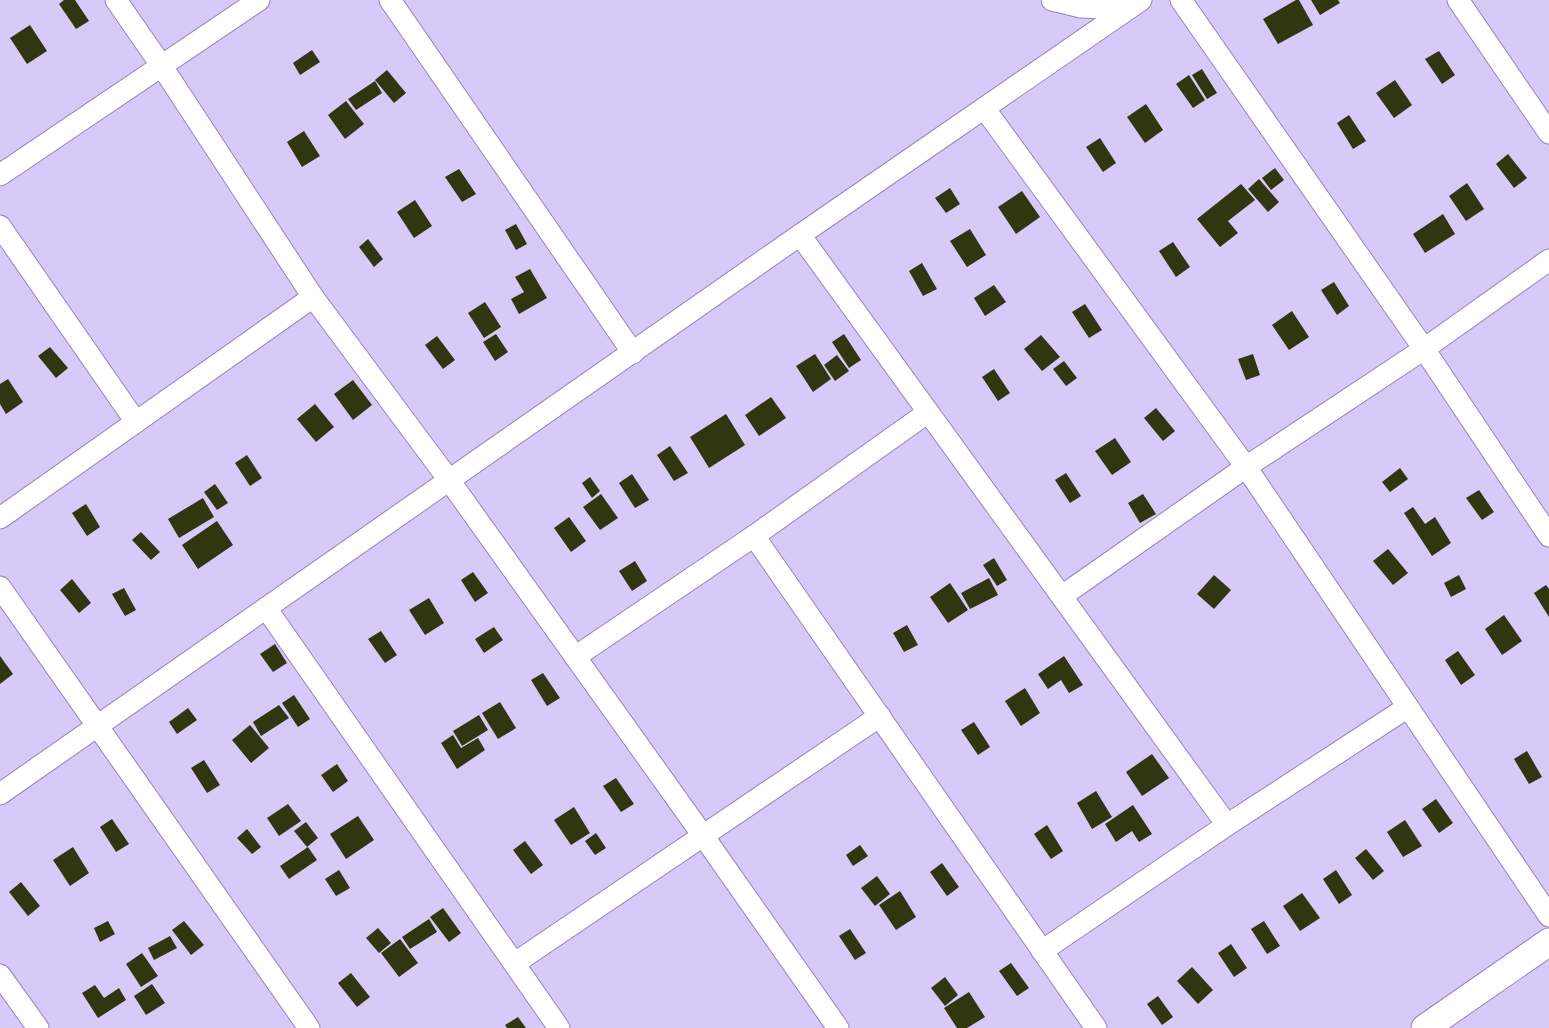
<svg xmlns="http://www.w3.org/2000/svg" width="1549" height="1028" viewBox="0 0 1549 1028" font-family="Raleway,sans-serif">
	<rect width="100%" height="100%" fill="#d7c9f8"/>
	<g fill="#2f3610">
		<path d="M64,0H75L89,21L76,29L59,4Z"/>
		<path d="M1296,0H1299L1313,25L1278,44L1263,19Z"/>
		<path d="M1311,0H1338L1340,3L1320,15Z"/>
		<path d="M30,25L47,51L27,64L10,38Z"/>
		<path d="M312,50L320,62L300,75L293,63Z"/>
		<path d="M1439,51L1455,75L1442,84L1425,59Z"/>
		<path d="M1202,69L1217,93L1207,99L1192,75Z"/>
		<path d="M387,70L406,93L394,103L375,80Z"/>
		<path d="M1189,75L1205,100L1193,108L1176,84Z"/>
		<path d="M1395,80L1412,105L1394,118L1376,93Z"/>
		<path d="M375,81L382,93L356,110L348,99Z"/>
		<path d="M346,101L364,124L345,139L328,115Z"/>
		<path d="M1146,104L1163,130L1145,143L1127,117Z"/>
		<path d="M1349,115L1366,141L1353,149L1337,123Z"/>
		<path d="M304,131L320,156L302,167L287,142Z"/>
		<path d="M1100,138L1116,163L1103,172L1086,147Z"/>
		<path d="M1508,154L1527,178L1514,188L1496,164Z"/>
		<path d="M1275,168L1284,180L1271,190L1262,178Z"/>
		<path d="M459,169L476,194L462,202L445,177Z"/>
		<path d="M1259,179L1279,202L1268,212L1248,189Z"/>
		<path d="M1467,183L1484,209L1466,221L1449,196Z"/>
		<path d="M1241,184L1255,200L1228,221L1238,233L1220,247L1197,219Z"/>
		<path d="M950,188L960,204L946,213L935,198Z"/>
		<path d="M1022,191L1040,217L1016,234L998,207Z"/>
		<path d="M415,200L432,226L414,238L397,212Z"/>
		<path d="M1443,214L1455,234L1425,253L1413,234Z"/>
		<path d="M516,224L527,244L516,250L505,230Z"/>
		<path d="M970,229L986,255L967,267L950,241Z"/>
		<path d="M368,239L383,259L374,267L359,247Z"/>
		<path d="M1173,242L1190,267L1176,277L1159,251Z"/>
		<path d="M922,263L937,289L923,296L909,271Z"/>
		<path d="M530,269L547,298L519,314L511,299L524,292L515,277Z"/>
		<path d="M1334,282L1349,306L1337,315L1321,290Z"/>
		<path d="M994,285L1006,302L985,316L974,298Z"/>
		<path d="M485,302L501,327L484,338L468,313Z"/>
		<path d="M1085,304L1102,330L1089,338L1072,312Z"/>
		<path d="M1292,311L1309,337L1289,350L1272,325Z"/>
		<path d="M496,334L508,352L495,361L483,342Z"/>
		<path d="M844,334L861,360L849,368L832,342Z"/>
		<path d="M1041,335L1060,357L1042,371L1024,349Z"/>
		<path d="M437,336L455,360L443,369L425,345Z"/>
		<path d="M50,347L68,368L56,378L38,356Z"/>
		<path d="M815,354L831,379L813,392L796,366Z"/>
		<path d="M1253,354L1260,375L1246,380L1238,359Z"/>
		<path d="M837,355L849,371L835,381L824,365Z"/>
		<path d="M1064,361L1077,378L1066,386L1053,369Z"/>
		<path d="M994,369L1010,393L998,401L982,377Z"/>
		<path d="M8,379L23,402L6,414L0,404V384Z"/>
		<path d="M353,380L372,405L353,420L334,394Z"/>
		<path d="M771,397L786,418L759,436L745,415Z"/>
		<path d="M315,404L334,427L316,442L297,419Z"/>
		<path d="M1156,408L1175,431L1163,441L1144,418Z"/>
		<path d="M726,414L745,445L709,468L690,437Z"/>
		<path d="M1115,438L1131,462L1112,475L1095,451Z"/>
		<path d="M670,446L688,473L674,481L657,455Z"/>
		<path d="M247,455L262,478L250,486L235,463Z"/>
		<path d="M1400,468L1408,479L1390,492L1382,482Z"/>
		<path d="M1066,473L1081,496L1070,503L1055,480Z"/>
		<path d="M632,474L649,500L635,508L619,483Z"/>
		<path d="M590,477L600,491L592,498L582,483Z"/>
		<path d="M215,484L228,503L217,510L204,492Z"/>
		<path d="M1479,490L1494,512L1482,520L1466,498Z"/>
		<path d="M601,494L618,518L600,530L583,507Z"/>
		<path d="M1143,494L1156,514L1140,523L1128,503Z"/>
		<path d="M203,498L214,517L179,538L168,519Z"/>
		<path d="M86,504L100,527L87,536L72,513Z"/>
		<path d="M1413,507L1425,524L1435,517L1451,543L1432,556L1404,513Z"/>
		<path d="M569,517L586,541L571,552L554,528Z"/>
		<path d="M217,521L233,545L198,569L182,545Z"/>
		<path d="M141,532L160,552L151,560L132,540Z"/>
		<path d="M1388,549L1408,573L1393,585L1373,561Z"/>
		<path d="M994,558L1007,580L997,586L983,565Z"/>
		<path d="M635,561L647,581L632,591L619,571Z"/>
		<path d="M473,572L488,593L475,602L461,580Z"/>
		<path d="M1214,575L1231,590L1214,609L1197,594Z"/>
		<path d="M1459,575L1466,589L1451,597L1444,583Z"/>
		<path d="M989,578L998,595L970,609L961,593Z"/>
		<path d="M72,579L91,603L79,613L60,590Z"/>
		<path d="M950,583L968,610L948,623L930,597Z"/>
		<path d="M1546,585L1549,589V617L1534,593Z"/>
		<path d="M124,588L136,610L125,616L112,594Z"/>
		<path d="M429,598L444,623L425,635L409,610Z"/>
		<path d="M1504,615L1522,641L1502,655L1485,629Z"/>
		<path d="M907,625L918,645L904,652L893,633Z"/>
		<path d="M494,627L503,640L484,653L475,639Z"/>
		<path d="M381,631L397,655L385,663L368,639Z"/>
		<path d="M275,644L287,663L273,672L260,654Z"/>
		<path d="M1458,651L1475,675L1461,685L1445,660Z"/>
		<path d="M0,656L13,674L0,684Z"/>
		<path d="M1064,656L1083,685L1069,693L1061,680L1048,689L1038,674Z"/>
		<path d="M543,673L560,698L547,706L531,680Z"/>
		<path d="M1025,688L1040,713L1021,726L1005,701Z"/>
		<path d="M294,695L310,719L298,727L282,703Z"/>
		<path d="M500,702L516,728L498,739L482,713Z"/>
		<path d="M279,705L289,718L261,736L253,722Z"/>
		<path d="M188,708L197,720L177,734L169,722Z"/>
		<path d="M479,715L488,730L462,746L453,731Z"/>
		<path d="M974,722L990,747L978,755L961,730Z"/>
		<path d="M250,725L269,748L251,763L232,740Z"/>
		<path d="M453,735L461,748L478,738L485,750L457,769L441,743Z"/>
		<path d="M1527,751L1542,777L1529,784L1514,759Z"/>
		<path d="M1152,754L1169,778L1142,796L1126,772Z"/>
		<path d="M204,760L220,785L207,793L191,768Z"/>
		<path d="M337,764L348,781L333,792L321,775Z"/>
		<path d="M616,778L634,804L621,812L603,786Z"/>
		<path d="M1096,791L1112,817L1092,829L1077,803Z"/>
		<path d="M1436,799L1453,823L1439,833L1422,809Z"/>
		<path d="M288,804L301,821L279,836L267,818Z"/>
		<path d="M1133,805L1152,834L1139,842L1132,831L1116,842L1105,824Z"/>
		<path d="M574,807L590,833L571,845L554,820Z"/>
		<path d="M358,816L374,840L346,859L330,834Z"/>
		<path d="M112,819L129,844L116,852L100,827Z"/>
		<path d="M1405,820L1422,846L1403,857L1387,832Z"/>
		<path d="M306,822L318,838L307,847L294,831Z"/>
		<path d="M1047,825L1063,851L1051,859L1034,834Z"/>
		<path d="M247,829L261,847L252,854L237,838Z"/>
		<path d="M596,833L606,848L595,855L585,841Z"/>
		<path d="M525,841L543,865L531,874L513,850Z"/>
		<path d="M860,845L868,856L853,866L846,855Z"/>
		<path d="M73,847L89,873L70,886L53,860Z"/>
		<path d="M308,847L317,860L289,879L280,866Z"/>
		<path d="M1366,849L1384,871L1373,880L1355,858Z"/>
		<path d="M942,863L959,887L947,896L930,872Z"/>
		<path d="M339,870L350,888L336,896L325,879Z"/>
		<path d="M1336,870L1352,895L1339,904L1323,879Z"/>
		<path d="M877,876L890,894L875,906L861,888Z"/>
		<path d="M21,882L40,906L28,916L9,892Z"/>
		<path d="M900,891L916,917L896,930L879,905Z"/>
		<path d="M1302,893L1320,918L1300,931L1283,906Z"/>
		<path d="M443,908L461,933L449,942L430,917Z"/>
		<path d="M429,919L437,932L410,949L402,937Z"/>
		<path d="M108,921L115,934L100,942L94,928Z"/>
		<path d="M184,921L204,945L191,955L172,930Z"/>
		<path d="M1264,921L1280,946L1267,954L1251,929Z"/>
		<path d="M378,928L391,943L379,953L366,938Z"/>
		<path d="M850,929L866,953L855,960L839,936Z"/>
		<path d="M170,936L177,948L154,960L148,948Z"/>
		<path d="M400,939L418,963L399,977L381,953Z"/>
		<path d="M1231,944L1247,968L1234,977L1218,953Z"/>
		<path d="M142,953L158,976L141,987L126,964Z"/>
		<path d="M1011,963L1029,988L1017,996L999,971Z"/>
		<path d="M1192,967L1213,990L1198,1004L1177,981Z"/>
		<path d="M351,973L370,997L357,1007L338,983Z"/>
		<path d="M945,977L958,995L945,1006L931,988Z"/>
		<path d="M152,984L165,1003L146,1015L134,996Z"/>
		<path d="M95,985L104,998L119,988L126,1000L98,1018L82,993Z"/>
		<path d="M969,992L985,1017L967,1028H957L944,1008Z"/>
		<path d="M1158,996L1173,1017L1162,1025L1147,1004Z"/>
		<path d="M518,1017L526,1028H507L505,1025Z"/>
	</g>
	<g fill="none" stroke-linecap="round" stroke-linejoin="round">
		<defs>
			<g id="minor">
				<path d="M116,0L161,65L313,297L449,480L704,837L838,1028"/>
				<path d="M390,0L633,353"/>
				<path d="M1052,0L1081,7L1128,9"/>
				<path d="M1181,0L1424,349L1549,536"/>
				<path d="M1458,0L1549,133"/>
				<path d="M984,108L1246,467L1549,916"/>
				<path d="M0,175L259,0"/>
				<path d="M0,226L136,422"/>
				<path d="M800,235L1227,825"/>
				<path d="M0,518L313,297"/>
				<path d="M754,536L1096,1028"/>
				<path d="M0,587L309,1028"/>
				<path d="M1062,596L1246,467L1424,349L1549,260"/>
				<path d="M266,608L559,1028"/>
				<path d="M575,657L754,536L927,413"/>
				<path d="M0,794L800,235L1141,0"/>
				<path d="M1042,951L1227,825L1408,707"/>
				<path d="M515,963L880,716"/>
				<path d="M0,975L38,1028"/>
			</g>
			<path id="tertiary" d="M1425,1028L1549,942"/>
		</defs>
		<use href="#minor" stroke="#9684bc" stroke-width="23"/>
		<use href="#tertiary" stroke="#9684bc" stroke-width="29"/>
		<use href="#minor" stroke="#fff" stroke-width="21"/>
		<use href="#tertiary" stroke="#fff" stroke-width="27"/>
	</g>
</svg>
